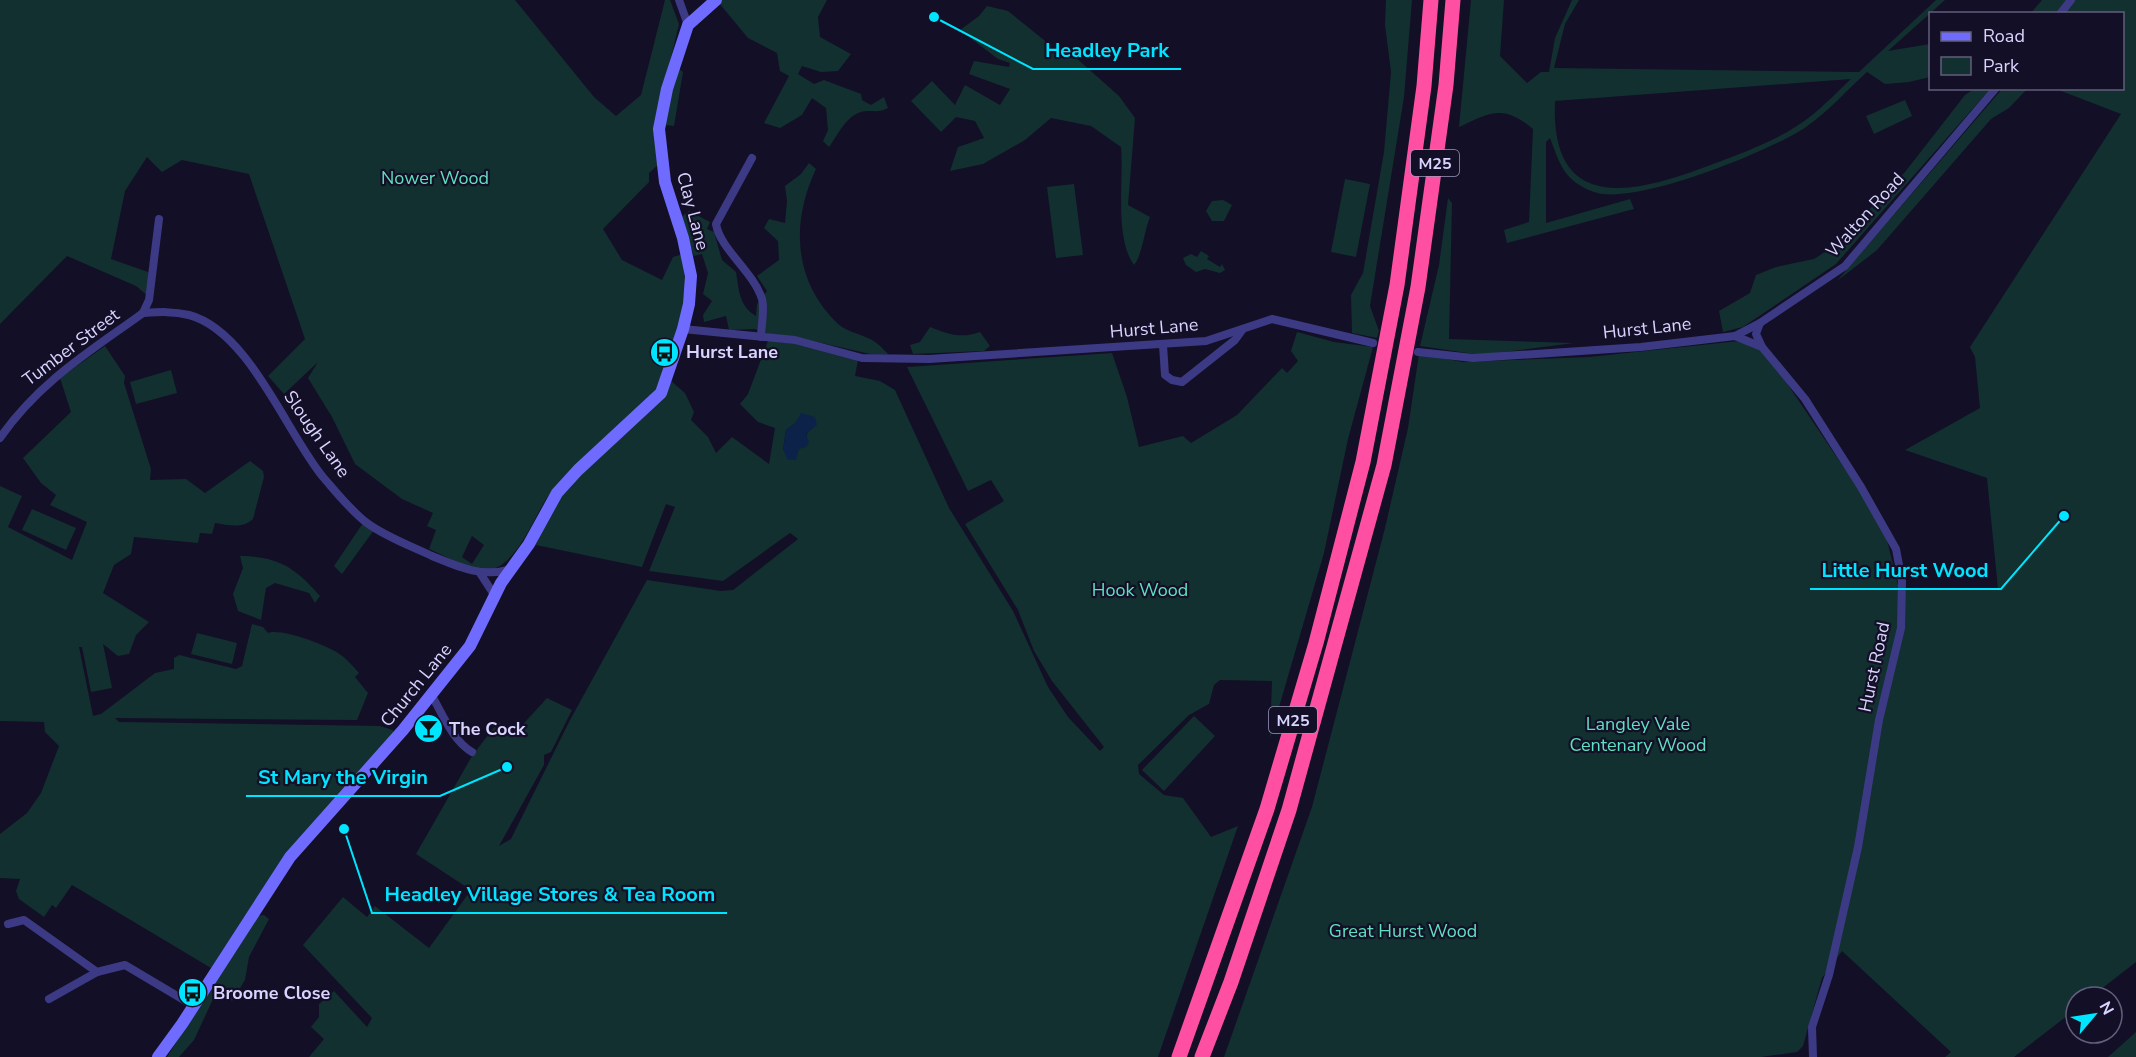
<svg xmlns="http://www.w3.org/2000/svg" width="2136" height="1057" viewBox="0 0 2136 1057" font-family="'Nunito Sans',sans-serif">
	<rect width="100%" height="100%" fill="#130f26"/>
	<g fill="#12302f" fill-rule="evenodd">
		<path d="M0,0H515L594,97L616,116L641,95L665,0H670L679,24L670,62L683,72L674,126L657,124L658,165L649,173V182L603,229L622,260L662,280L673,257L683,254C689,297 678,334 663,374L685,393L694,412L691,420L708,437L716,453L732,437L769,464L775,428L758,422L740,404L748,394L768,341L798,344L858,360L855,376L880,381L895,390L949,508L1013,611L1048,687L1068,717L1100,751L1104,747L1052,681L1034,651L1018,610L965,524L1004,501L991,480L968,491L907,367L1112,353L1127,397L1139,447L1183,436L1191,443L1237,415L1282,368L1287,373L1298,361L1291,351L1297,332L1334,342L1373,347L1348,439L1324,553L1270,738L1272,681L1220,680L1214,685L1209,704L1189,715L1138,765L1139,774L1164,795L1183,798L1211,837L1238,826L1158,1057H309L324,1039L311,1027L319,1017V1004L334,991L367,1027L372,1018L303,945L343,897L367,917L375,906L429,948L471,890L416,854L472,756L498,722L515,733L547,698L572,710L551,752L544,755V765L499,846L511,839L570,720L647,580L721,591L733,590L798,539L790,533L723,581L649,571L675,507L666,504L642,567L536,545L569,472C561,481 551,490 545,501C533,520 514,570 486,570C468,570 446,556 429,549L436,530L427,526L433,513L402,499L355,464L332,417L308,378L318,362L284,394L268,376L305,339L249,174L182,160L162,172L147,157L125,191L111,259L148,272V296L136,286L67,256L0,324ZM795,423L809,430L799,449L783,450L786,430ZM472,536L484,545L472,564L462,557Z"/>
		<path d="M722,0H827L818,17L820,37L851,54L838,71L821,72L802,66L798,74L814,84L824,80L861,94L862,100L871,105L884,97L888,108C878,114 870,109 861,112C846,116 838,135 829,147L823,141L828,130L826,108L812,98L802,115L780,128L764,123L789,76L780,71L777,53L748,38L719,3Z"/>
		<path d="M1386,0H1412L1404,97L1370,306L1379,331L1377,338L1352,333L1351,295L1363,273L1384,152L1391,72L1385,25Z"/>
		<path d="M1471,0H1504L1500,56L1527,83L1541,72H1549L1555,38L1572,0H1579L1565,24L1554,68L1859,72L1936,0H1945L1888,51L1930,44V77L1909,82L1885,84L1867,72C1847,90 1828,112 1806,127C1771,151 1633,207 1594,192C1564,181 1560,165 1550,138L1546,142V223L1630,199L1634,209L1507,243L1504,230L1529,222L1533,129C1503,104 1491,112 1459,127ZM1851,79C1838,91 1825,105 1811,116C1783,138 1746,152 1713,164C1638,193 1550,217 1555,101Z"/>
		<path d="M2042,0H2136V962L2091,997H2076V1009L2014,1057H1945L1951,1052L1842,951L1822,978L1803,1046L1797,1052L1761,1057H1224L1312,807L1385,528L1408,428L1419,354L1463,362L1589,357L1739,341L1758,348L1776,367L1863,496L1887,540L1899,589H1998L1987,478L1905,450L1980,408L1975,357L1970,347L2121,114L2056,89L2122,88V14L2031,13Z"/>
		<path d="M987,6L1008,11L1064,56H1074L1119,96L1135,118L1128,205L1150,217C1144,232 1142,256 1134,265C1114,237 1124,180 1121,147L1091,126L1051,118L1025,140L983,164L950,171L958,147L984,138L975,121L956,117L941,132L911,101L932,81L955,105L965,85L1000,105L1010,89L969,74L974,61L1009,67L1010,63L998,59L960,30L979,16Z"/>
		<path d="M1974,89H1990L1836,264L1743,327L1723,332L1719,311L1750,293L1756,275L1776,267L1814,259L1859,230L1865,214L1905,172L1965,95Z"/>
		<path d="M2002,89H2027L2009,108L1991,119L1877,250L1837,281Z"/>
		<path d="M1905,100L1912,116L1874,134L1866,116Z"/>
		<path d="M809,163L816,169C791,222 793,280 837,323C845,331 860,334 870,339C877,342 883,349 888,354H870L791,336L772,335L755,329L729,330L726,316L704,322L703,315L712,301L703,294L708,273L702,254L694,256L681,217L689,211L710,222L707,229L714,232L722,260L736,272C739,290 739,306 756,316L757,304L767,291L757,276L779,260L778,241L764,228L769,219L785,223L787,201L785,186L801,174Z"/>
		<path d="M1345,179L1370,184L1356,257L1331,252Z"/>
		<path d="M1074,184L1083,255L1056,258L1047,187Z"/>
		<path d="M1448,198L1452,203L1449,339L1574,343L1481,355L1420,346L1439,265Z"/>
		<path d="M1223,200L1232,205L1224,221H1212L1206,211L1212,201Z"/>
		<path d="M1201,251L1209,256L1207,259L1220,267L1222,264L1225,270L1220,273L1205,269L1196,272L1186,265L1183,258L1191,254L1197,257Z"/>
		<path d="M930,327C948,334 961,339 980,332L990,346L984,351L913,354L910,345L920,342Z"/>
		<path d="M105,346L125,376L124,383L151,469L150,480L186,479L205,493L250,461L263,471L264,477L253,519C242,529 228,525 215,523L212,534L200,533L198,543L134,537L131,554L114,565L103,593L149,622L136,635L129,654L118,656L103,644L112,688L91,692L82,647H79L93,716L101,714L155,673L174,669V658L179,655L236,669L242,666L252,624L263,627L268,633C281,628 326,645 338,653C346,658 352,665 359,673L355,677L368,693L357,720L115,718L119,722L380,726L393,730V734L322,817L283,857L211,968L72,885L56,908L52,905L44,917L19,899L16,891L20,879L0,878V834L27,813L41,793L59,746L45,732L44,722L0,721V486L22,496L8,527L72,560L87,522L50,505L56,495L41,483L23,458L71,412L60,378Z"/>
		<path d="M171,370L177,393L136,404L130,382Z"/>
		<path d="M32,509L76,528L66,550L22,530Z"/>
		<path d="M363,523L374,530L342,574L334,566Z"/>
		<path d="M240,556C278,556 296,568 320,596L315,603L309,593L275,583L266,588L261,620L238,611L233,594L243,568Z"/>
		<path d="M197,633L237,643L232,664L191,654Z"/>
		<path d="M1194,716L1215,736L1164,791L1142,770Z"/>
		<path d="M264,915L269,919L249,957L245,980L232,1001L221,993L214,997L194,1040L179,1057H167L256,916Z"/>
		<path d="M2136,1032V1057H2108Z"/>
	</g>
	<path fill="#0c2248" d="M801,413L815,417L817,425L806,434L809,442L806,447L799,449L796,460H788L783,450L786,430L795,423Z"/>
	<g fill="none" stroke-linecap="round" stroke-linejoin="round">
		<g stroke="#3d3a85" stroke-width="8">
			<path d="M679,0L688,25"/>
			<path d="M2060,14L2071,0"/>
			<path d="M752,158L716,224C720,249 753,271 762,299C765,310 761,326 761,337"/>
			<path d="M143,313C159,312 173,311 189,315C249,331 286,432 323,477C336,492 351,511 367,523C386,537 411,546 432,556C459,567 482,578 511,569"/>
			<path d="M143,313L149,300L159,219"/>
			<path d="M1760,323L1756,334L1762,347"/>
			<path d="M683,329L795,340L862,358L929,359L1206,341L1272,319L1373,343"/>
			<path d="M1735,336L1760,323L1845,266L1996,88"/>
			<path d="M1163,345L1165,375L1172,380L1182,382L1235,340L1243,329"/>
			<path d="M1418,352L1473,358L1641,347L1735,336L1762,347L1805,399L1861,487L1896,549L1902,581L1901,628L1879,720L1858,847L1829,975L1812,1027L1813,1057"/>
			<path d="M0,438C39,382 89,352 143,313"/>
			<path d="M480,573L495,596"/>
			<path d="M432,696C443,715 453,741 472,752"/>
			<path d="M8,924L24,920L97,972"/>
			<path d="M49,999L97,972L125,965L194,1006"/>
		</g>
		<path stroke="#6f6bff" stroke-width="12" d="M158,1057L182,1024L290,857L403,730L470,646L501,583L529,544L557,493L578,470L661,393L683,329L689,304L691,276L683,238L665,182L659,129L667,89L688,25L716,0"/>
		<g stroke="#ff4fa3" stroke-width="15">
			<path d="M1179,1057L1267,809L1316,643L1363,462L1397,285L1424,86L1431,0"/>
			<path d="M1202,1057L1231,982L1289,810L1384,465L1418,287L1446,85L1453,0"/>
		</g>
	</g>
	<defs>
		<symbol id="bus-disc" viewBox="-11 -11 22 22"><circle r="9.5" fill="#00e5ff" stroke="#130f26"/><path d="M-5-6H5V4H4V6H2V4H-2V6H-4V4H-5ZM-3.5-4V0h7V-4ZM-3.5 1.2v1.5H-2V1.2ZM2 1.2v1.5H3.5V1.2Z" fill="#111"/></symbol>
		<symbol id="bar-disc" viewBox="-11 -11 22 22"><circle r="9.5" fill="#00e5ff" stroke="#130f26"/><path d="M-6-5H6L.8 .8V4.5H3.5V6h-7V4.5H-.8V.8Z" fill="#111"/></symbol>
	</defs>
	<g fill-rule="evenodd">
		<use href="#bus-disc" x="648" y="336" width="33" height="33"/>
		<use href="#bar-disc" x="412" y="712" width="33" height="33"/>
		<use href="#bus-disc" x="176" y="976" width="33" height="33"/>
	</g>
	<g text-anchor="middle" stroke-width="4.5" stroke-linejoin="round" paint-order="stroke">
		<g fill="#130f26" stroke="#9e99be" stroke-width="1.5">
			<rect x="1411" y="150" width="48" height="26" rx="4.5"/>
			<rect x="1269" y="707" width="48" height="26" rx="4.5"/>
		</g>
		<g font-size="16" font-weight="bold" fill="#d9d4ff">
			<text x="1435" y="169">M25</text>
			<text x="1293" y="726">M25</text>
		</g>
		<g font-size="18" fill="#5fe0c0" stroke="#130f26">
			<text x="435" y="184">Nower Wood</text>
			<text x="1140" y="596">Hook Wood</text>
			<text x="1638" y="730">Langley Vale<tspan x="1638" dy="21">Centenary Wood</tspan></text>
			<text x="1403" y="937">Great Hurst Wood</text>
		</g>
		<g font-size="18" fill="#d9d4ff" stroke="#130f26">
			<text transform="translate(693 211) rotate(75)" y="6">Clay Lane</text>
			<text transform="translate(1865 215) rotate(-48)" y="6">Walton Road</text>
			<text transform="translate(1154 328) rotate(-5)" y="6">Hurst Lane</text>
			<text transform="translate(1647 328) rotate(-6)" y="6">Hurst Lane</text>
			<text transform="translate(71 347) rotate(-37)" y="6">Tumber Street</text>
			<text transform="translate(317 434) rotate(55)" y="6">Slough Lane</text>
			<text transform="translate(1874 667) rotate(-78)" y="6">Hurst Road</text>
			<text transform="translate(416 685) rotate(-51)" y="6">Church Lane</text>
		</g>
		<g font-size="18" font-weight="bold" fill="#d9d4ff" stroke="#130f26" text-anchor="start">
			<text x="686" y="358">Hurst Lane</text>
			<text x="449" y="735">The Cock</text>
			<text x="213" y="999">Broome Close</text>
		</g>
	</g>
	<path fill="none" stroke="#00e5ff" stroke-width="2" d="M934 17L1033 69H1181M2064 516L2001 589H1810M507 767L440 796H246M344 829L372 913H727"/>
	<g fill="#00e5ff" stroke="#130f26" stroke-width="2">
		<circle cx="934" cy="17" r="6"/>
		<circle cx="2064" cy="516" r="6"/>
		<circle cx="507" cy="767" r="6"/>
		<circle cx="344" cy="829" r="6"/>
	</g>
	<g font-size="20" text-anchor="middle" font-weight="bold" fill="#00e5ff" stroke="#130f26" stroke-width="4.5" stroke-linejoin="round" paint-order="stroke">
		<text x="1107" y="57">Headley Park</text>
		<text x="1905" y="577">Little Hurst Wood</text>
		<text x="343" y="784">St Mary the Virgin</text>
		<text x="550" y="901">Headley Village Stores &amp; Tea Room</text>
	</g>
	<rect x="1929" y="12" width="195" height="78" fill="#130f26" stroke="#625e7d" stroke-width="1.5"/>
	<rect x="1941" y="32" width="30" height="9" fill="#6f6bff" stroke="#625e7d" stroke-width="1.5"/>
	<text x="1983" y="42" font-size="18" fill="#d9d4ff">Road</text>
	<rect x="1941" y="57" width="30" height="18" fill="#12302f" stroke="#625e7d" stroke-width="1.5"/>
	<text x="1983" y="72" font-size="18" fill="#d9d4ff">Park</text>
	<g transform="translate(2094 1015) rotate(61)"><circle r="28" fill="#130f26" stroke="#625e7d" stroke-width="1.5"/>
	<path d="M0-4.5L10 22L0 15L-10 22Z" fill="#00e5ff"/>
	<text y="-9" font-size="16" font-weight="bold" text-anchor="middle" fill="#d9d4ff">N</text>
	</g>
</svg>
